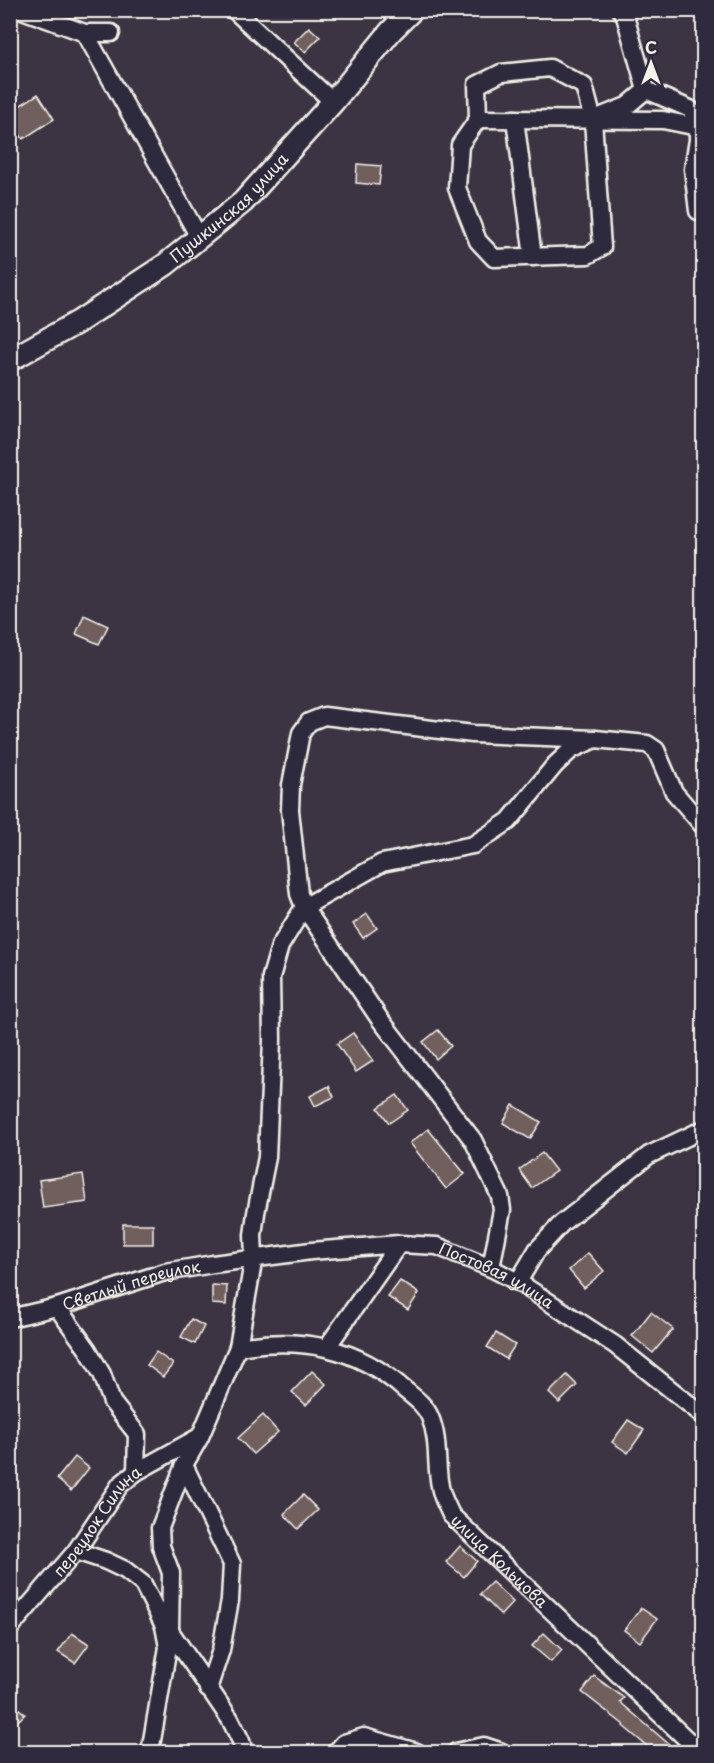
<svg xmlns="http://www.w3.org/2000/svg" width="714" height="1763" viewBox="0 0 714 1763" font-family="'Playpen Sans',sans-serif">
	<rect width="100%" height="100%" fill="#3c3443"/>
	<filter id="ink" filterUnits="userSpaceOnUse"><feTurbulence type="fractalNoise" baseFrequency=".0167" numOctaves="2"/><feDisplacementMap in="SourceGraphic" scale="12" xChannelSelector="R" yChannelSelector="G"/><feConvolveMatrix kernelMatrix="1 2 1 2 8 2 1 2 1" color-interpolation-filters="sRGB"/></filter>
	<g filter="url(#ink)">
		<g fill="#705e5d" stroke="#f4f1e8" stroke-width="1.5">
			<path d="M309,27L320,37L305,52L294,42Z"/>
			<path d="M38,94L54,119L23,139L10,120V112Z"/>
			<path d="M357,164L381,166L379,185L356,183Z"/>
			<path d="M84,615L108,626L99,644L76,634Z"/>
			<path d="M367,914L377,928L363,938L353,924Z"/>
			<path d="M438,1030L451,1046L436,1059L423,1042Z"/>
			<path d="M353,1033L373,1061L356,1072L337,1044Z"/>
			<path d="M329,1086L334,1097L315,1106L310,1096Z"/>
			<path d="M397,1095L408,1110L389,1123L378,1108Z"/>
			<path d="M513,1105L541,1122L530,1139L503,1123Z"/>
			<path d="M428,1129L465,1174L446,1189L410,1143Z"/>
			<path d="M542,1153L556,1171L532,1188L519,1170Z"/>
			<path d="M83,1174L87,1202L43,1208L39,1180Z"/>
			<rect x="123" y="1224" width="30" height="20"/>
			<path d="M588,1253L604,1271L584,1288L569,1270Z"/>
			<path d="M400,1281L419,1293L408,1310L388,1297Z"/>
			<path d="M212,1285L227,1286L226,1305L212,1304Z"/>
			<path d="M651,1312L673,1329L653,1353L632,1336Z"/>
			<path d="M191,1319L204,1326L195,1344L181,1337Z"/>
			<path d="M496,1333L515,1345L506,1359L487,1347Z"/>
			<path d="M156,1352L173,1364L163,1377L147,1365Z"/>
			<path d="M312,1371L326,1384L306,1405L292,1392Z"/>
			<path d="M567,1375L577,1385L559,1403L549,1393Z"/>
			<path d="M263,1415L278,1432L253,1454L238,1438Z"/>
			<path d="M628,1420L644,1430L628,1453L612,1442Z"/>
			<path d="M75,1457L89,1468L71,1491L57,1479Z"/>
			<path d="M303,1495L318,1510L298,1529L284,1514Z"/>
			<path d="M460,1546L477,1561L464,1577L446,1562Z"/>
			<path d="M492,1582L513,1602L501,1615L480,1594Z"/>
			<path d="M641,1608L657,1619L640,1642L624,1630Z"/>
			<path d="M72,1633L89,1644L75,1663L58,1652Z"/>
			<path d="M544,1633L562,1650L551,1662L532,1646Z"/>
			<path d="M594,1676L624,1698L620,1702L678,1752H654L623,1726L624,1725L582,1692Z"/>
			<path d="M10,1701L25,1714L10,1729Z"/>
		</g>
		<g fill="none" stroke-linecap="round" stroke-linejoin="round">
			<defs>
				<g id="minor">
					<path d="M22,10L85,33H111"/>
					<path d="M234,10L333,102"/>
					<path d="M621,10L625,16L646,90L690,109L698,120V140L693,169L698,211"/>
					<path d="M85,33L199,237"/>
					<path d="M550,68L584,86L593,120L602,247L588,255L494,258L478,241L457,188L460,145L478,119L477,85L501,73Z"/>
					<path d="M602,116L627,106L646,90"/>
					<path d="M478,119L663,120L698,127"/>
					<path d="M515,119L533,257"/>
					<path d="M491,1268L502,1210L500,1196L473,1140L379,1018L304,907L299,894L290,810L291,785L301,733L309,722L324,716L473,734L595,739L647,744L656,750L674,792L704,827"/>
					<path d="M518,1282L537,1250L562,1223L649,1155L704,1129"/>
					<path d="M57,1307L88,1350L102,1374L112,1402L137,1434L136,1472"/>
					<path id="s1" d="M10,1318L57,1307L165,1272L213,1264L311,1251L399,1244L437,1246L491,1268L518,1282L615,1345L704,1416"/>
					<path id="s2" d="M238,1347C302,1337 356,1346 405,1390C415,1398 425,1405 430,1417C441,1443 434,1471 442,1494C444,1501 448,1508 451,1515L700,1752"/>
					<path d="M327,1347L399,1244"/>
					<path d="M184,1465L232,1564L230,1600L221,1650L208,1689"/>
					<path d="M76,1551L106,1561L125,1570L143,1584L164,1626L168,1647L150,1752"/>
					<path id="s3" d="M10,1628L76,1551L120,1485L136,1472L199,1437"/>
					<path d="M170,1631L230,1719L241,1741L244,1752"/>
					<path d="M168,1647L170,1631L171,1573L161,1546L160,1528L184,1465L200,1437L238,1347L254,1257L253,1235L256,1213L267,1157L272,1040L271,977L280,946L304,907L382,863L473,845L509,821L555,765L571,750L595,739"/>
					<path d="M336,1752L344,1743L364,1737L417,1752"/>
					<path d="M456,1752L484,1746L502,1752"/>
				</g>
				<g id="major">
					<path id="s4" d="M10,360L78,322L165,265L243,202L333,102L391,31L412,10"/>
				</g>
			</defs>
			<use href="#minor" stroke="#f4f1e8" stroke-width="21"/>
			<use href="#major" stroke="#f4f1e8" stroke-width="26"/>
			<use href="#minor" stroke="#2f2a3d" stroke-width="16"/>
			<use href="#major" stroke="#2f2a3d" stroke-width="21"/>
		</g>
	</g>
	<g text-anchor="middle" stroke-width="6" stroke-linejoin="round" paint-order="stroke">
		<g font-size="16" fill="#f4f1e8" stroke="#2f2a3d">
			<text dy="6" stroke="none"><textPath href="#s4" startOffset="268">Пушкинская улица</textPath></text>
			<text dy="6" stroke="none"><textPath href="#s1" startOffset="502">Постовая улица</textPath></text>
			<text dy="6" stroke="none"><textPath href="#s1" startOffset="126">Светлый переулок</textPath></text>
			<text dy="6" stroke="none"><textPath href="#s3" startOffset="138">переулок Силина</textPath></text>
			<text dy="6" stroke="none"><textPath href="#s2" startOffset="384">улица Кольцова</textPath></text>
		</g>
	</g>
	<rect width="714" height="1763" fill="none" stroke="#2f2a3d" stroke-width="36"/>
	<rect x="18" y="18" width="678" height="1727" fill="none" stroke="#f4f1e8" stroke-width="2" filter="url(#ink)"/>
	<g transform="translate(651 63)" stroke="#2f2a3d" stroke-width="4.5" paint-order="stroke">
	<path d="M0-4.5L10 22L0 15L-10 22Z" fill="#f4f1e8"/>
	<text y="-9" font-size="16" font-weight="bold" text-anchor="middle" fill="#f4f1e8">С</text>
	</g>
</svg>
